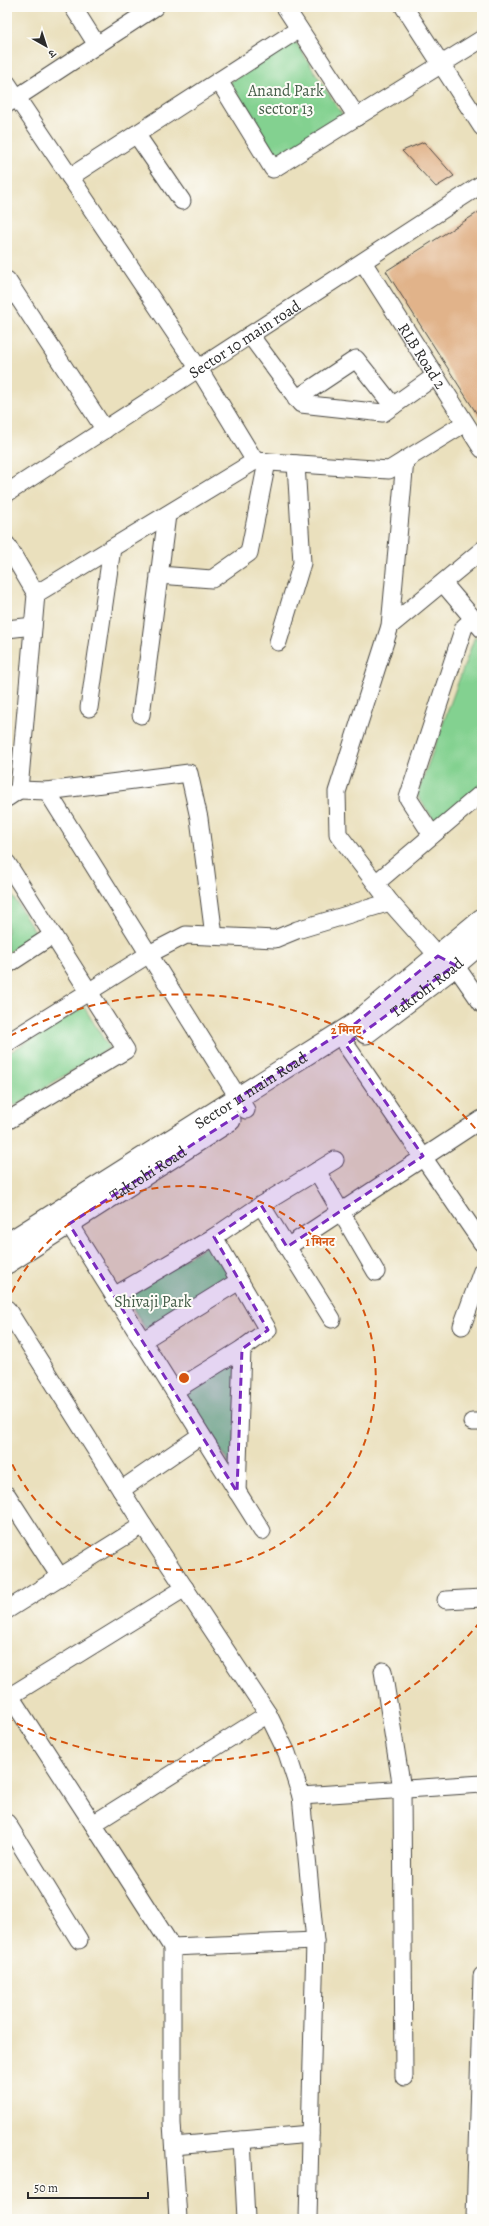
<svg xmlns="http://www.w3.org/2000/svg" width="489" height="2226" viewBox="0 0 489 2226" font-family="Alegreya,'Noto Serif Devanagari',serif">
	<rect width="100%" height="100%" fill="#fdfcf7"/>
	<filter id="ink" filterUnits="userSpaceOnUse"><feTurbulence type="fractalNoise" baseFrequency=".025" numOctaves="2"/><feDisplacementMap in="SourceGraphic" scale="8" xChannelSelector="R" yChannelSelector="G"/><feConvolveMatrix kernelMatrix="1 2 1 2 8 2 1 2 1" color-interpolation-filters="sRGB"/></filter>
	<filter id="wash" filterUnits="userSpaceOnUse"><feTurbulence type="fractalNoise" baseFrequency=".012" numOctaves="4" result="noise"/><feDisplacementMap in="SourceGraphic" scale="16" xChannelSelector="R" yChannelSelector="G"/><feGaussianBlur stdDeviation="0.9" result="paint"/><feColorMatrix in="noise" values="0 0 0 0 0 0 0 0 0 0 0 0 0 0 0 0 0 1.4 0 .05"/><feComposite in="paint" operator="in"/></filter>
	<g filter="url(#wash)">
		<rect width="100%" height="100%" fill="#eae0bd"/>
		<g fill="#83d190" stroke="#577e5e">
			<path d="M295,41L343,116L277,157L230,82Z"/>
			<path d="M475,636L482,645V784L436,823L417,795Z"/>
			<path d="M7,887L37,935L7,953Z"/>
			<path d="M84,1007L109,1048L15,1106L7,1093V1054Z"/>
			<path d="M213,1242L232,1276L146,1330L125,1295Z"/>
			<path d="M239,1355L235,1473L182,1391Z"/>
		</g>
		<g id="blocks">
			<g fill="#e1b38a">
				<path d="M424,142L454,176L436,187L402,151Z"/>
				<path d="M482,210V422L386,271Z"/>
			</g>
		</g>
	</g>
	<g filter="url(#ink)">
		<use href="#blocks" fill-opacity="0" stroke="#484641" stroke-width="1"/>
		<g fill="none" stroke-linecap="round" stroke-linejoin="round">
			<defs>
				<g id="minor">
					<path d="M73,7L97,45"/>
					<path d="M285,7L357,117"/>
					<path d="M404,7L482,127"/>
					<path d="M219,81L273,169L482,39"/>
					<path d="M7,83L199,369L255,461"/>
					<path d="M7,104L155,7"/>
					<path d="M136,134L182,201"/>
					<path d="M70,177L299,29"/>
					<path id="s1" d="M363,262L482,449"/>
					<path d="M7,280L105,430"/>
					<path d="M250,335L301,404L383,413L435,376"/>
					<path d="M296,399L356,359L393,406"/>
					<path d="M405,460L390,626L337,792L338,834L390,902L438,956L455,965L482,1004"/>
					<path id="s2" d="M7,493L482,184"/>
					<path d="M7,545L36,594L19,790L7,798"/>
					<path d="M159,575L212,579L249,553L267,462"/>
					<path d="M443,583L482,629"/>
					<path d="M36,594L255,461L389,470L465,423"/>
					<path d="M390,626L482,550"/>
					<path d="M7,629L33,626"/>
					<path d="M278,642L302,563L296,464"/>
					<path d="M89,708L112,548"/>
					<path d="M141,715L167,515"/>
					<path d="M19,790L47,791L246,1110"/>
					<path d="M47,791L189,773L199,818L214,936"/>
					<path d="M432,835L408,798L464,627L473,619"/>
					<path d="M7,863L126,1050L7,1121"/>
					<path d="M376,883L482,793"/>
					<path d="M7,965L53,935"/>
					<path d="M7,1043L149,954L186,935L275,939L297,930L390,902"/>
					<path d="M346,1045L482,1243"/>
					<path d="M317,1171L376,1272"/>
					<path d="M261,1205L335,1160"/>
					<path d="M69,1224L262,1531"/>
					<path d="M214,1237L261,1205L332,1319"/>
					<path d="M287,1247L482,1119"/>
					<path d="M114,1296L214,1237L268,1330L242,1349"/>
					<path d="M7,1309L143,1525L268,1714L287,1753L301,1796L482,1784"/>
					<path d="M462,1326L482,1271"/>
					<path d="M142,1341L239,1281"/>
					<path d="M174,1391L242,1349L237,1492"/>
					<path d="M472,1422H482"/>
					<path d="M121,1490L201,1435"/>
					<path d="M7,1495L60,1577"/>
					<path d="M446,1600L482,1598"/>
					<path d="M7,1610L143,1525"/>
					<path d="M383,1671L402,1789L404,2077"/>
					<path d="M10,1696L93,1824"/>
					<path d="M7,1698L185,1588"/>
					<path d="M301,1796L315,1941L308,2219"/>
					<path d="M7,1823L79,1940"/>
					<path d="M172,1947L93,1824L268,1714"/>
					<path d="M242,2140L246,2219"/>
					<path d="M174,2146L310,2134"/>
					<path d="M178,2219L172,2123V1947L315,1941"/>
					<path d="M475,2219L482,1976"/>
				</g>
				<g id="tertiary">
					<path id="s3" d="M366,1033L448,971L482,942"/>
					<path id="s4" d="M7,1244L356,1023L482,919"/>
					<path id="s5" d="M7,1263L230,1120"/>
				</g>
			</defs>
			<use href="#minor" stroke="#484641" stroke-width="19"/>
			<use href="#tertiary" stroke="#484641" stroke-width="23"/>
			<use href="#minor" stroke="#fff" stroke-width="17"/>
			<use href="#tertiary" stroke="#fff" stroke-width="21"/>
		</g>
	</g>
	<path fill="#7b2cbf" fill-opacity="0.2" stroke="#7b2cbf" stroke-width="3" stroke-dasharray="8 5" stroke-linejoin="round" d="M438,956L455,965L346,1045L423,1156L287,1247L261,1205L214,1237L268,1330L242,1349L237,1492L69,1224L246,1110L238,1098L356,1023Z"/>
	<g fill="none" stroke="#d5540f" stroke-width="2" stroke-dasharray="7 5">
		<path d="M7 1303A192 192 0 1 1 7 1453"/>
		<path d="M480 1622A384 384 0 0 1 10 1720M10 1036A384 384 0 0 1 480 1134"/>
	</g>
	<g text-anchor="middle" stroke-width="4" stroke-linejoin="round" paint-order="stroke">
		<g font-size="16" fill="#455d49" stroke="#fdfcf7">
			<text x="286" y="96">Anand Park<tspan x="286" dy="18">sector 13</tspan></text>
			<text x="153" y="1307">Shivaji Park</text>
		</g>
		<g font-size="16" fill="#2b2b2b" stroke="#fdfcf7">
			<text dy="6" stroke="none"><textPath href="#s2" startOffset="283">Sector 10 main road</textPath></text>
			<text dy="6" stroke="none"><textPath href="#s1" startOffset="111">RLB Road 2</textPath></text>
			<text dy="6" stroke="none"><textPath href="#s3" startOffset="76">Takrohi Road</textPath></text>
			<text dy="6" stroke="none"><textPath href="#s4" startOffset="288">Sector 11 main Road</textPath></text>
			<text dy="6" stroke="none"><textPath href="#s5" startOffset="167">Takrohi Road</textPath></text>
		</g>
	</g>
	<circle cx="184" cy="1378" r="6" fill="#d5540f" stroke="#fdfcf7" stroke-width="2"/>
	<g font-size="12" text-anchor="middle" font-weight="bold" fill="#d5540f" stroke="#fdfcf7" stroke-width="4" stroke-linejoin="round" paint-order="stroke">
		<text x="346" y="1034">2 मिनट</text>
		<text x="320" y="1246">1 मिनट</text>
	</g>
	<rect width="489" height="2226" fill="none" stroke="#fdfcf7" stroke-width="24"/>
	<g transform="translate(46 46) rotate(141)" stroke="#fdfcf7" stroke-width="3" paint-order="stroke">
	<path d="M0-3L7 15L0 10L-7 15Z" fill="#2b2b2b"/>
	<text y="-6" font-size="11" font-weight="bold" text-anchor="middle" fill="#2b2b2b">उ</text>
	</g>
	<path d="M28 2192v6h120v-6" fill="none" stroke="#2b2b2b" stroke-width="2"/>
	<text x="34" y="2192" font-size="12" fill="#2b2b2b" stroke="#fdfcf7" stroke-width="3" paint-order="stroke">50 m</text>
</svg>
